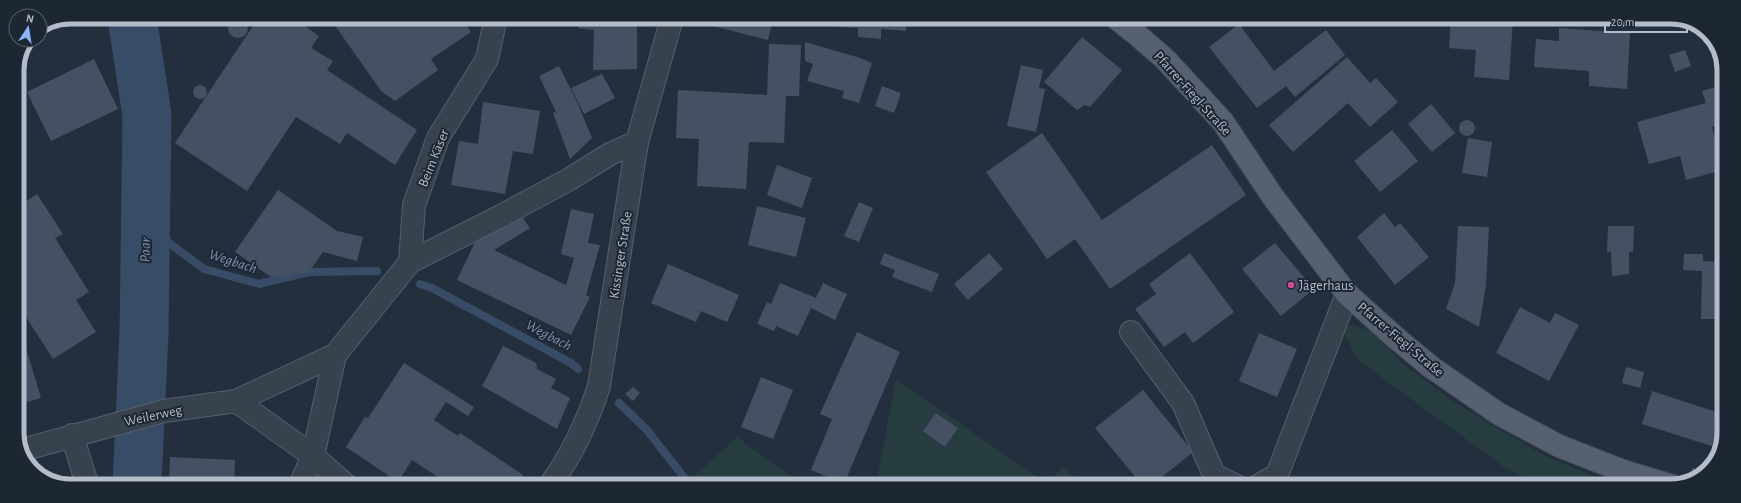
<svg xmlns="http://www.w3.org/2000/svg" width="1741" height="503" viewBox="0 0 1741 503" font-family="'Alegreya Sans',sans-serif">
	<rect width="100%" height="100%" fill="#242f3e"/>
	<g fill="#263c3f">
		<path d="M1354,325L1374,333L1402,363L1451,400L1502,431L1544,455L1597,478L1622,486H1542L1507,469L1359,361L1341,329Z"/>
		<path d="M896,379L1047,484L1063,466L1082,485H862L877,479Z"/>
		<path d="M737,437L803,485H679L699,472Z"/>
	</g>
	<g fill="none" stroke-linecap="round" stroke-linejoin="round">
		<g stroke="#394c67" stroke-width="8">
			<path d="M146,215L169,243L204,269L259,284L309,272L377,271"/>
			<path d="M420,284L432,288L571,363L578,369"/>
			<path d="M619,403L647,430L690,485"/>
		</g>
		<path stroke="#394c67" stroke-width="49" d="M132,17L147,115L144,333L137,484"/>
	</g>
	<g fill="#455162">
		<path d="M259,17H292L319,36L311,48L333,61L327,70L417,130L395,165L347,133L340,144L296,117L247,191L175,143Z"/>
		<path d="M329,17H398L403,25L414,17H461L471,32L431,59L438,70L395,101L381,91Z"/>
		<path d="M568,18H637V69L593,70L594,30L578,28V22L568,23Z"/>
		<path d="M706,18H773L768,40L705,24Z"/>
		<path d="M816,18H907L906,31L881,29V39L858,37V28L816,25Z"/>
		<path d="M1451,18L1513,19L1509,80L1474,77L1476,50L1449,48Z"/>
		<circle cx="238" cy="28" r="10"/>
		<path d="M1239,24L1274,71L1326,30L1345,55L1295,97L1286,86L1257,108L1209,47Z"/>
		<path d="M42,28L45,35L40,38V29Z"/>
		<path d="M1559,28L1630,33L1627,89L1589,86V71L1534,67L1536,39L1559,41Z"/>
		<path d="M1082,37L1122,70L1090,107L1085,105L1077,110L1044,82Z"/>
		<path d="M805,42L857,57L872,63L859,103L842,98L844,91L807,81L813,64L805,61Z"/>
		<path d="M769,44L801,45L799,96H786L784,143L749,142L746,189L697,186L699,139L676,138L678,90L767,95Z"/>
		<path d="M1685,50L1691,66L1675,72L1669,55Z"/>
		<path d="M1347,57L1370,83L1376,78L1398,102L1370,127L1348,103L1293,152L1269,125Z"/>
		<path d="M94,59L118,109L51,141L27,92Z"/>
		<path d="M1021,65L1043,70L1039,88L1045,89L1036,132L1007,126Z"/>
		<path d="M559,66L578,104L592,138L570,159L553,113L556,112L539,76Z"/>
		<path d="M602,74L615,98L584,114L571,88Z"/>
		<circle cx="200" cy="92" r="7"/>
		<path d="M882,86L901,93L894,113L875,106Z"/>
		<path d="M1719,86L1722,98H1724V123L1712,127L1723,170L1686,180L1680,156L1649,164L1637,122L1706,103L1702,91Z"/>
		<path d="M483,102L540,111L533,154L513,151L505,194L451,185L459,141L478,144Z"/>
		<path d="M1431,104L1455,133L1432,152L1408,124Z"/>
		<circle cx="1467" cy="128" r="8"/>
		<path d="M1392,130L1418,161L1380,192L1354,161Z"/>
		<path d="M1042,133L1102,220L1212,145L1246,195L1110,289L1075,239L1047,259L986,172Z"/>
		<path d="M1468,138L1492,142L1487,177L1462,173Z"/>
		<path d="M777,165L812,178L802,208L767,195Z"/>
		<path d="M278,190L337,231L363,237L357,261L323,252L309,272L271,277L235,252Z"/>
		<path d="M37,194L63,234L55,238L89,292L76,300L96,332L53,359L17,303V207Z"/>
		<path d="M859,202L873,208L859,242L844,236Z"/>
		<path d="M757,206L806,218L796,257L748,245Z"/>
		<path d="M571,209L594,214L588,243L600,245L586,295L590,297L571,335L457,280L475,242L520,214L530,228L494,250L566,285L574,258L561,254Z"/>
		<path d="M1384,213L1395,227L1400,223L1429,257L1395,285L1357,237Z"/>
		<path d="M1458,226L1489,227L1486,285L1479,327L1446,309L1455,283Z"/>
		<path d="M1608,226H1634L1633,252H1629V274L1612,276L1611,252H1607Z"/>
		<path d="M1275,243L1314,289L1281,316L1242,269Z"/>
		<path d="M884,253L939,274L932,292L892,277L895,270L880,264Z"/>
		<path d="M989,253L1003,269L968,300L954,284Z"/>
		<path d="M1190,253L1234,312L1193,343L1185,332L1164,347L1135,309L1156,294L1149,284Z"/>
		<path d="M1684,254H1703V261L1723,262V319H1701L1702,271L1683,270Z"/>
		<path d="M668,264L739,295L727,322L701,311L696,322L651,303Z"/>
		<path d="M780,283L816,298L823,283L847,294L835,320L811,308L798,336L776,326L774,331L757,324L767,302L771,304Z"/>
		<path d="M1520,307L1550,323L1555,313L1579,325L1549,381L1496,353Z"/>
		<path d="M20,328L41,398L17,405V329Z"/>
		<path d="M857,332L900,352L844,484L811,470L832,419L820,414Z"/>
		<path d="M1259,333L1297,349L1277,397L1239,381Z"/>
		<path d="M503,346L536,363L537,369L556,379L551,388L570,398L557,429L482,386Z"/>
		<path d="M404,363L474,407L468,416L446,402L434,420L458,436L460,433L523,475L517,485H450L412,460L398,482L346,447L365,417L368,418Z"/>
		<path d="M1626,367L1644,372L1640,388L1622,383Z"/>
		<path d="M761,377L793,390L773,439L741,427Z"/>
		<path d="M633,387L640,393L633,401L625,394Z"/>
		<path d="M1143,390L1193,452L1152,485H1142L1095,428Z"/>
		<path d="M1652,391L1722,414V436L1718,448L1642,424Z"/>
		<path d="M936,413L958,428L945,447L923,431Z"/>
		<path d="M170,457L235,460L234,484H169Z"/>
	</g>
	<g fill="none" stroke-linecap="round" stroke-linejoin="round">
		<defs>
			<g id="minor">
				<path d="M410,262L414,205L438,138L487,59L496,17"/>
				<path d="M1131,332L1183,403L1214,475L1237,486"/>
				<path d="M236,401L313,456L346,485"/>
				<path d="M72,435L87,484"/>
				<path d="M22,450L164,411L236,401L335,355L410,262L501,216L568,180L610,154L637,142"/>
				<path d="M300,485L313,456L335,355"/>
				<path d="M550,485C572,455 588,420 599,386L637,142L672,18"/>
				<path d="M1258,486L1277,475L1347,294"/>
			</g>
			<path id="major" d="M1116,18L1135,33L1165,59L1223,122L1273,197L1347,294L1396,338L1431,367L1499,414L1559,446L1623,471L1673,486"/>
		</defs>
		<use href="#minor" stroke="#565f6c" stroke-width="24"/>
		<use href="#major" stroke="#414a57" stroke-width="24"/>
		<path stroke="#44595c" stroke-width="2.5" stroke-dasharray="3 3" stroke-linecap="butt" d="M1692,469L1705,473"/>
		<use href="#minor" stroke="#38414e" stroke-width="22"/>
		<use href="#major" stroke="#56606e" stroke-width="22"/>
	</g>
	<circle fill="#d1479c" stroke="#1d2633" stroke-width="1.5" cx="1291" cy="285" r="4"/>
	<g text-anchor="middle" stroke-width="4" stroke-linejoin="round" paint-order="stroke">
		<g font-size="14" fill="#b4bcc9" stroke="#1d2633">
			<text transform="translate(1193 93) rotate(48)" y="5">Pfarrer-Fiegl-Straße</text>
			<text transform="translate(433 158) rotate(-68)" y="5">Beim Käser</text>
			<text transform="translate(620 255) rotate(-81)" y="5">Kissinger Straße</text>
			<text transform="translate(1401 339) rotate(40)" y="5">Pfarrer-Fiegl-Straße</text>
			<text transform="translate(153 415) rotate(-12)" y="5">Weilerweg</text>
		</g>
		<g font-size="14" fill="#b4bcc9" stroke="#1d2633" text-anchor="start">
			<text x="1299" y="290">Jägerhaus</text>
		</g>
		<g font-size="15" font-style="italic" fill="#7c92b1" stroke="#1d2633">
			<text transform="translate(145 250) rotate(-89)" y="5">Paar</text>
			<text transform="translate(233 261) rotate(18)" y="5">Wegbach</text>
			<text transform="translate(549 335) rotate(28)" y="5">Wegbach</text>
		</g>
	</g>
	<path d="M0 0H1741V503H0ZM70 24H1671A46 46 0 0 1 1717 70V433A46 46 0 0 1 1671 479H70A46 46 0 0 1 24 433V70A46 46 0 0 1 70 24Z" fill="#1d2633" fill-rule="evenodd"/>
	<path fill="none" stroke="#b4bcc9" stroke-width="5" d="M70 24H1671A46 46 0 0 1 1717 70V433A46 46 0 0 1 1671 479H70A46 46 0 0 1 24 433V70A46 46 0 0 1 70 24Z"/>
	<g transform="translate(28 28) rotate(12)"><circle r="19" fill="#1d2633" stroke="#59626f"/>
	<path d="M0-3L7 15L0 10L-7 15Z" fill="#8ab4f8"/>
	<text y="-6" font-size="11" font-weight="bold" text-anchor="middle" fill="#b4bcc9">N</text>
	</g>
	<path d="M1605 26v6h82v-6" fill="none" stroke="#b4bcc9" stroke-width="2"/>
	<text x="1611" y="26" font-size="12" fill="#b4bcc9" stroke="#1d2633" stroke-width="3" paint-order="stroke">20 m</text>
</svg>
